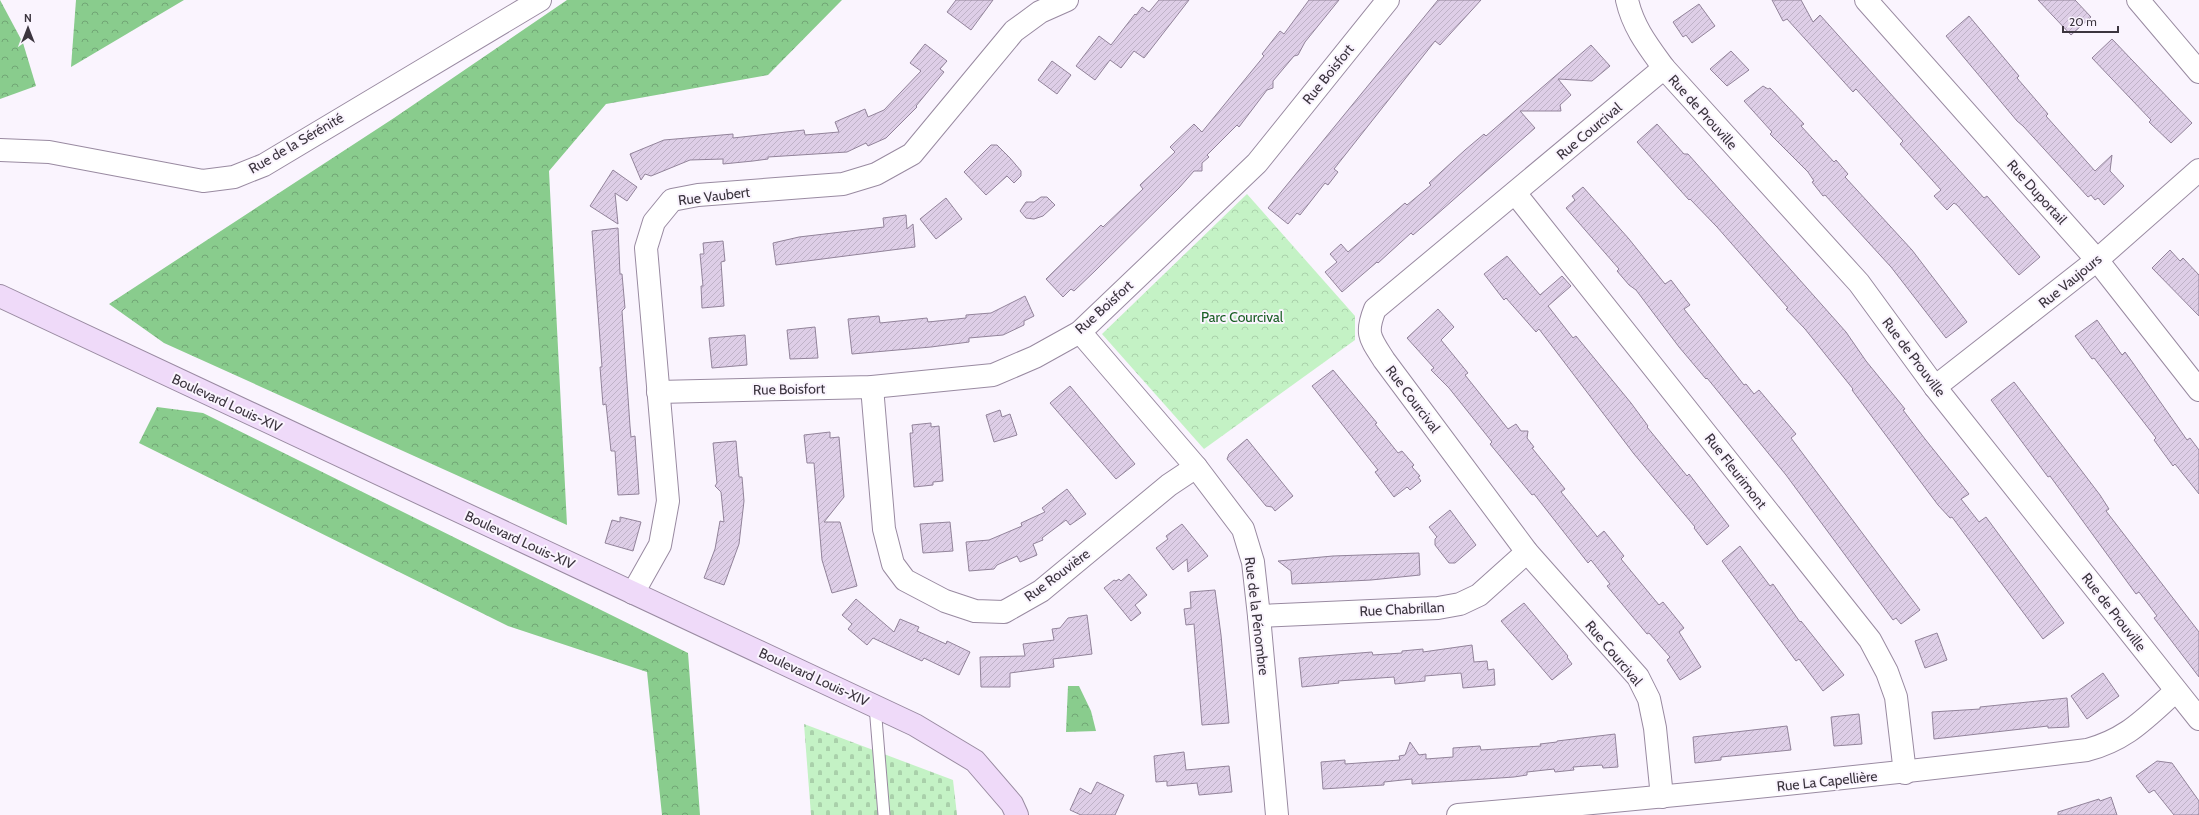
<svg xmlns="http://www.w3.org/2000/svg" width="2199" height="815" viewBox="0 0 2199 815" font-family="Cabin,sans-serif">
	<defs>
		<pattern id="forest-crowns" width="20" height="18" patternUnits="userSpaceOnUse"><rect width="20" height="18" fill="#89cc8d"/><path d="M2 6a3 3 0 1 1 6 0M12 15a3 3 0 1 1 6 0" fill="none" stroke="#71a675"/></pattern>
		<pattern id="cemetery-stones" width="16" height="16" patternUnits="userSpaceOnUse"><rect width="16" height="16" fill="#c4f2c5"/><path d="M2 7V4a2 2 0 0 1 4 0v3zM10 15v-3a2 2 0 0 1 4 0v3z" fill="#a9d0aa"/></pattern>
		<pattern id="park-crowns" width="20" height="18" patternUnits="userSpaceOnUse"><rect width="20" height="18" fill="#c4f2c5"/><path d="M2 6a3 3 0 1 1 6 0M12 15a3 3 0 1 1 6 0" fill="none" stroke="#a9d0aa"/></pattern>
		<pattern id="building-hatch" width="6" height="6" patternUnits="userSpaceOnUse"><rect width="6" height="6" fill="#decee7"/><path d="M-1 1l2-2M0 6l6-6M5 7l2-2" fill="none" stroke="#bfb2c7"/></pattern>
	</defs>
	<rect width="100%" height="100%" fill="#faf4fe"/>
	<g fill="url(#forest-crowns)">
		<path d="M0,0L23,43L36,86L0,99Z"/>
		<path d="M76,0H184L71,67Z"/>
		<path d="M567,0H842L768,75L606,104L549,171L567,525L164,343L109,304L394,118Z"/>
		<path d="M157,407L203,413L688,653L700,815H662L647,672L508,626L139,443Z"/>
		<path d="M1068,686H1079L1091,711L1096,731L1066,732Z"/>
	</g>
	<path fill="url(#cemetery-stones)" d="M804,724L953,780L957,815H811Z"/>
	<path fill="url(#park-crowns)" d="M1247,194L1355,316V340L1204,449L1102,334Z"/>
	<g fill="url(#building-hatch)" stroke="#92839a">
		<path d="M956,0H993L971,30L947,12Z"/>
		<path d="M1159,0H1189L1144,58L1134,51L1121,68L1110,60L1095,80L1076,66L1099,36L1111,45L1135,14L1136,15L1142,7L1149,12Z"/>
		<path d="M1309,0H1339L1305,42L1298,55L1294,56L1273,81V88L1267,90L1239,127L1237,125L1207,155L1209,157L1202,163V171H1194L1179,188L1095,271L1074,291L1071,289L1063,297L1046,279L1101,225L1103,227L1143,189L1140,185L1175,152L1170,147L1194,124L1202,132L1264,56L1262,54L1280,31L1284,34Z"/>
		<path d="M1438,0H1481L1440,45L1435,41L1334,169L1338,172L1328,185L1325,183L1300,215L1297,213L1288,224L1268,208Z"/>
		<path d="M1772,0H1801L1813,22L1820,15L1984,198L1987,196L2040,257L2019,275L1957,205L1954,203L1947,210L1934,196L1941,190L1900,144L1903,141L1856,89L1853,92L1787,19L1783,21Z"/>
		<path d="M2038,0H2075L2091,17L2071,35Z"/>
		<path d="M1699,4L1715,26L1692,43L1686,35L1683,37L1673,22Z"/>
		<path d="M1969,16L2019,76L2017,78L2048,114L2046,116L2095,171L2112,155L2110,171L2124,186L2104,205L2098,198L2095,200L2091,195L2088,197L2023,126L2017,121L1946,36Z"/>
		<path d="M2112,39L2192,123L2171,143L2149,122L2151,120L2092,58Z"/>
		<path d="M925,44L947,61L940,69L944,72L916,106L917,107L886,138L868,146L866,143L847,152L768,157V159L753,161L723,164V159L690,160L651,176L645,174L641,180L630,154L664,140L733,134V138L804,130L805,135L839,132L835,122L865,109L868,117L884,110L901,92L921,71L910,63Z"/>
		<path d="M1591,45L1610,66L1592,81L1558,79L1571,95L1560,105L1561,111H1520L1535,128L1435,216L1413,235L1411,233L1378,263L1377,262L1342,292L1325,272L1337,262L1330,254L1341,244L1348,252L1405,203L1407,205L1431,185L1429,183L1465,150L1484,134L1486,136Z"/>
		<path d="M1731,51L1749,70L1727,86L1710,69Z"/>
		<path d="M1052,61L1071,75L1057,94L1038,80Z"/>
		<path d="M1763,86L1768,89L1770,88L1804,124L1801,126L1834,162L1836,160L1848,174L1845,177L1912,250L1967,322L1946,338L1891,267L1825,195L1823,196L1812,182L1814,181L1808,172L1770,134L1772,132L1744,101Z"/>
		<path d="M1657,124L1684,154H1688L1846,332L1866,361L1905,409L1903,410L1925,439L1969,494L1961,499L1979,522L1986,517L2064,623L2043,639L1952,517L1950,518L1938,505L1852,390L1853,389L1805,329L1786,309L1788,308L1717,227L1690,199L1689,200L1637,142Z"/>
		<path d="M991,145H997L1010,158L1021,171V176L1014,183L1007,176L986,195L964,172Z"/>
		<path d="M613,170L637,187L627,201L615,193L618,224L590,206Z"/>
		<path d="M1583,187L1629,239L1665,284L1671,280L1690,305L1684,309L1744,385L1746,384L1754,394L1759,390L1796,434L1791,438L1920,610L1901,624L1896,618L1893,620L1786,475L1707,378L1706,379L1679,347L1636,290L1629,285L1617,271L1619,269L1566,208L1575,200L1572,196Z"/>
		<path d="M1041,197H1047L1055,205L1043,216L1034,219L1026,218L1020,211L1026,202H1034Z"/>
		<path d="M946,198L962,219L936,239L920,219Z"/>
		<path d="M906,215L907,229L913,224L915,247L776,265L773,243L799,237L884,227L883,218Z"/>
		<path d="M618,228L620,274H622L625,308L622,311L630,426L631,437L635,436L639,494L618,495L615,451H611L606,404L603,405L600,367H602L592,231Z"/>
		<path d="M723,241L725,261L721,262L724,306L702,308L701,286H703L700,254H704L703,243Z"/>
		<path d="M2170,250L2180,261L2183,258L2199,275V316L2152,268Z"/>
		<path d="M1507,256L1540,295L1562,276L1571,286L1548,306L1573,338L1576,336L1631,403L1648,426L1647,427L1687,476L1689,474L1729,526L1707,545L1694,528L1695,527L1634,454L1539,329L1536,332L1506,298L1504,300L1484,274Z"/>
		<path d="M1025,296L1034,316L1024,321V325L1003,335L969,338V342L931,347L852,354L848,319L879,316L880,323L927,318L928,322L966,318V315L991,313Z"/>
		<path d="M1438,309L1454,327L1441,340L1468,373L1465,375L1508,429L1516,424L1521,431H1528L1527,438L1534,447L1532,448L1565,489L1561,492L1596,535L1597,537L1604,531L1624,556L1621,559L1659,605L1663,602L1684,628L1679,632L1701,667L1680,680L1667,660L1670,657L1649,633L1647,634L1607,586L1610,584L1591,560L1588,563L1534,494L1532,495L1490,444L1492,442L1449,388L1431,370L1434,368L1407,338Z"/>
		<path d="M2097,320L2122,355L2125,352L2133,363L2187,440L2190,438L2199,450V494L2175,464L2173,466L2154,440L2156,438L2094,358L2092,359L2075,336Z"/>
		<path d="M815,327L818,358L790,359L787,330Z"/>
		<path d="M745,335L747,365L712,368L709,338Z"/>
		<path d="M1333,370L1377,423L1375,424L1398,453L1402,451L1414,465L1412,467L1420,476L1418,477L1421,481L1410,490L1407,487L1394,497L1375,472L1378,470L1312,386Z"/>
		<path d="M2014,382L2100,495L2109,509L2106,511L2199,632V677L2154,618L2157,616L2139,592L2136,594L2050,476L2048,477L1991,400Z"/>
		<path d="M1070,386L1135,464L1116,479L1050,403Z"/>
		<path d="M1000,410L1002,417L1010,414L1017,435L994,442L986,415Z"/>
		<path d="M931,423V427L939,426L943,481L933,482V485L914,487L910,433H913L912,425Z"/>
		<path d="M830,432V438L839,437L844,497L824,522H840L857,586L832,593L822,560L814,463H807L804,435Z"/>
		<path d="M1247,439L1293,496L1275,511L1272,507L1266,506L1227,459L1229,454Z"/>
		<path d="M736,441L739,477H742L744,501L739,544L724,585L704,578L715,549L720,521L724,522L721,492L715,486L717,483L713,443Z"/>
		<path d="M1067,489L1086,514L1070,525L1066,520L1042,538L1043,540L1033,544L1037,555L1020,562L1017,556L997,565L994,569L969,571L966,542L989,540L1022,526L1021,523L1045,512L1042,508Z"/>
		<path d="M1450,510L1476,545L1455,563H1449L1435,545V539L1437,537L1429,527Z"/>
		<path d="M620,517L641,522L633,551L605,543L612,520L620,522Z"/>
		<path d="M950,522L953,551L923,553L920,524Z"/>
		<path d="M1182,524L1208,556L1188,572L1187,559L1173,570L1156,548L1168,539L1166,536Z"/>
		<path d="M1740,546L1770,586L1773,584L1800,622L1801,621L1844,675L1823,691L1799,659L1796,661L1722,561Z"/>
		<path d="M1419,553L1420,575L1371,580L1292,584L1291,571L1278,561L1333,556Z"/>
		<path d="M1129,574L1147,595L1135,605L1141,613L1131,621L1104,588L1114,580L1116,581L1119,579L1121,581Z"/>
		<path d="M1215,590L1221,635L1229,723L1202,725L1194,624L1186,625L1184,609L1191,608L1190,592Z"/>
		<path d="M856,599L894,632L900,619L919,627L917,631L946,644L947,641L970,652L959,675L924,658L922,661L873,638L867,645L848,629L852,624L842,615Z"/>
		<path d="M1524,603L1568,656L1567,657L1572,664L1552,680L1501,621Z"/>
		<path d="M1087,615L1092,654L1053,659L1054,667L1010,673V687H981L980,657L1025,656L1023,644L1054,640L1052,629L1060,628L1068,618Z"/>
		<path d="M1937,633L1947,660L1925,668L1915,641Z"/>
		<path d="M1472,645L1474,662L1487,661L1488,670L1494,669L1495,685L1463,688L1461,673L1425,676V681L1395,684L1394,677L1338,681L1339,683L1302,687L1299,658L1372,652L1373,655L1402,653V651L1423,649V652Z"/>
		<path d="M2103,673L2119,696L2087,719L2071,696Z"/>
		<path d="M2067,698L2069,727L2048,728V726L1934,739L1932,712L1980,709V707Z"/>
		<path d="M1859,714L1862,744L1834,746L1831,717Z"/>
		<path d="M1787,726L1791,750L1721,757V760L1695,763L1693,737Z"/>
		<path d="M1615,734L1618,767L1603,768L1602,765L1573,767L1574,770L1555,772L1554,769L1527,772V775L1514,777L1412,784V779L1384,782V785L1323,789L1321,762L1345,760V764L1400,760L1399,756L1405,755L1410,742L1419,755L1426,754V759L1453,757V748L1480,746L1481,750L1541,746L1540,744L1557,742V741Z"/>
		<path d="M1184,752L1186,770L1229,766L1232,792L1199,795L1197,783L1167,786V781L1156,782L1154,756Z"/>
		<path d="M2157,761L2172,763L2199,801V815H2174L2154,790L2149,793L2136,776Z"/>
		<path d="M1097,782L1124,795L1115,815H1081L1070,810L1080,788L1091,794Z"/>
		<path d="M2111,797L2117,815H2058V812L2099,799L2100,801Z"/>
	</g>
	<g fill="none" stroke-linecap="round" stroke-linejoin="round">
		<defs>
			<path id="service" d="M875,706L884,815"/>
			<g id="minor">
				<path d="M1627,0C1633,27 1648,46 1664,68L1859,283L1935,387L2199,719"/>
				<path d="M1866,0L2097,260L2199,390"/>
				<path d="M2138,0L2199,72"/>
				<path d="M0,150L49,152L203,181L234,177L264,165L540,0"/>
				<path d="M1515,193L1870,640L1887,672L1896,697L1905,773"/>
				<path d="M1080,332L1196,467L1243,529L1253,562L1259,616L1277,815"/>
				<path d="M872,387L884,529L893,564L905,580L945,601L975,611L1004,612L1041,591L1169,485L1196,467"/>
				<path d="M1935,387L2097,260L2199,170"/>
				<path d="M658,392L872,387L993,375L1035,357L1080,332L1257,163L1388,0"/>
				<path d="M633,593L660,545L668,501L646,248L654,222L672,200L698,195L843,184L876,174L912,154L1014,31L1040,12L1067,0"/>
				<path d="M1259,616L1438,608L1460,604L1479,595L1527,552"/>
				<path d="M1662,797L1655,728L1649,699L1638,677L1527,552L1384,360C1370,338 1365,334 1375,309L1664,68"/>
				<path d="M1458,815C1668,797 1878,776 2087,750C2128,739 2145,718 2176,691"/>
			</g>
			<path id="secondary" d="M0,296L915,725L975,761L1012,804L1017,815"/>
		</defs>
		<use href="#service" stroke="#998aa1" stroke-width="13"/>
		<use href="#minor" stroke="#998aa1" stroke-width="24"/>
		<use href="#secondary" stroke="#998aa1" stroke-width="24"/>
		<use href="#service" stroke="#fff" stroke-width="11"/>
		<use href="#minor" stroke="#fff" stroke-width="22"/>
		<use href="#secondary" stroke="#efdaf9" stroke-width="22"/>
	</g>
	<g text-anchor="middle" stroke-width="4" stroke-linejoin="round" paint-order="stroke">
		<g font-size="14" fill="#3c353f" stroke="#faf4fe">
			<text transform="translate(1328 74) rotate(-51)" y="5">Rue Boisfort</text>
			<text transform="translate(1703 112) rotate(48)" y="5">Rue de Prouville</text>
			<text transform="translate(1589 131) rotate(-40)" y="5">Rue Courcival</text>
			<text transform="translate(296 143) rotate(-30)" y="5">Rue de la Sérénité</text>
			<text transform="translate(2037 192) rotate(48)" y="5">Rue Duportail</text>
			<text transform="translate(714 196) rotate(-7)" y="5">Rue Vaubert</text>
			<text transform="translate(2070 281) rotate(-39)" y="5">Rue Vaujours</text>
			<text transform="translate(1104 307) rotate(-42)" y="5">Rue Boisfort</text>
			<text transform="translate(1914 357) rotate(53)" y="5">Rue de Prouville</text>
			<text transform="translate(789 389) rotate(-1)" y="5">Rue Boisfort</text>
			<text transform="translate(1413 399) rotate(53)" y="5">Rue Courcival</text>
			<text transform="translate(227 403) rotate(25)" y="5">Boulevard Louis-XIV</text>
			<text transform="translate(1736 471) rotate(52)" y="5">Rue Fleurimont</text>
			<text transform="translate(520 540) rotate(25)" y="5">Boulevard Louis-XIV</text>
			<text transform="translate(1057 575) rotate(-37)" y="5">Rue Rouvière</text>
			<text transform="translate(1402 609) rotate(-3)" y="5">Rue Chabrillan</text>
			<text transform="translate(2114 612) rotate(52)" y="5">Rue de Prouville</text>
			<text transform="translate(1257 616) rotate(83)" y="5">Rue de la Pénombre</text>
			<text transform="translate(1614 653) rotate(50)" y="5">Rue Courcival</text>
			<text transform="translate(814 677) rotate(25)" y="5">Boulevard Louis-XIV</text>
			<text transform="translate(1827 781) rotate(-6)" y="5">Rue La Capellière</text>
		</g>
		<g font-size="14" fill="#1a5f25" stroke="#faf4fe">
			<text x="1242" y="322">Parc Courcival</text>
		</g>
	</g>
	<g transform="translate(28 28)" stroke="#faf4fe" stroke-width="3" paint-order="stroke">
	<path d="M0-3L7 15L0 10L-7 15Z" fill="#3c353f"/>
	<text y="-6" font-size="11" font-weight="bold" text-anchor="middle" fill="#3c353f">N</text>
	</g>
	<path d="M2063 26v6h55v-6" fill="none" stroke="#3c353f" stroke-width="2"/>
	<text x="2069" y="26" font-size="12" fill="#3c353f" stroke="#faf4fe" stroke-width="3" paint-order="stroke">20 m</text>
</svg>
